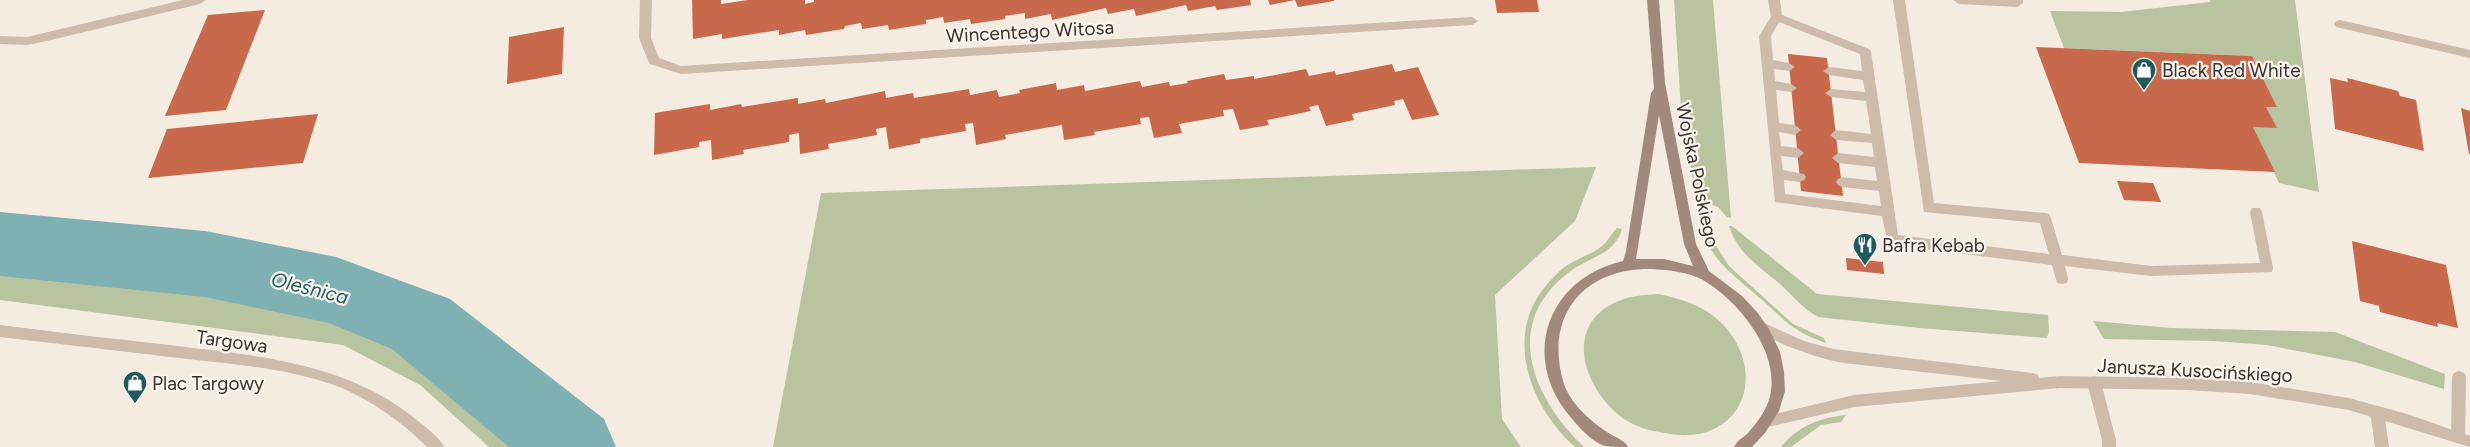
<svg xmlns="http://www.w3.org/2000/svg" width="2470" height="447" viewBox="0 0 2470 447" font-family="Figtree,sans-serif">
	<rect width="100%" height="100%" fill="#f4ebe1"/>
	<g fill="#b8c4a0">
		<path d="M1674,0H1713L1731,218L1727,217L1718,207L1696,199L1681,109Z"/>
		<path d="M2210,0H2295L2319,192L2279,183L2253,127H2276L2266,107H2277L2252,56L2064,48L2050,11L2121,12L2210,2Z"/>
		<path d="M1596,167L1575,221L1495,295L1502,419L1521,447H773L821,193Z"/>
		<path d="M1729,226H1732L1817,294L2048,315L2049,331L2047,338L1919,328L1818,317C1802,308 1793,296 1780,284C1759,266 1738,254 1729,226Z"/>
		<path d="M1617,228L1622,229C1615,255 1586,258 1568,273C1501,325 1533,398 1584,447H1575C1529,406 1502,333 1549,282C1555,276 1562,268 1569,264C1580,257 1593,254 1602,246C1608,241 1611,234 1617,228Z"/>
		<path d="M1704,236L1711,238L1729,266L1793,324L1824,338L1826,343C1788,330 1783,317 1754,293C1733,275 1715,262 1704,236Z"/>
		<path d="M0,259L180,277L321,304L405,335L545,447H489L420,385L343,345L0,300Z"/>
		<path d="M1658,294C1684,299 1710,308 1727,329C1756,364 1753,415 1707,432C1694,436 1678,436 1665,433C1650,431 1632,426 1620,416C1585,388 1563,328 1614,303C1628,296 1642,295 1658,294Z"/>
		<path d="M2093,321L2171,328L2335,332L2445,374L2444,389L2355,362L2267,345L2214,341L2104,339Z"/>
		<path d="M1846,415L1841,422L1821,425L1791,447H1781C1798,426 1819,418 1846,415Z"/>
	</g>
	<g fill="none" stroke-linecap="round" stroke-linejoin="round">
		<path fill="#7fb0b2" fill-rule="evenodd" d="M0,212L205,231L336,257L450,299L604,419L616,447H509L392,349L329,323L205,297L0,276Z"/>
	</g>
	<g fill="#c8694b">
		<path d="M692,0H721V4L748,0H805V4L814,2V0H1250L1251,5L1217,10L1215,6L1188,11L1186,5L1136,16L1134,9L1108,14L1106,8L1052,20L1051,14L1025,19V13L1005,16V19L971,24L970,19L944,23L943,17L926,20V24L889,30L888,25L862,29L861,23L845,26L844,29L806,35L805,30L779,35V30L722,39V34L693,39Z"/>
		<path d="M1268,0H1334V1L1298,7L1295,0L1270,5Z"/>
		<path d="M1495,0H1537L1539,12L1497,13Z"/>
		<path d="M265,10L226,110L165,116L208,15Z"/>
		<path d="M564,27L562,74L507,84L509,37Z"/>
		<path d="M2036,47L2252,56L2277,107H2266L2277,128L2253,127L2275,172L2079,163Z"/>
		<path d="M1788,54L1827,58L1843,196L1801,191Z"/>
		<path d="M1392,64L1395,72L1418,67L1439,115L1412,120L1403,99L1394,101L1395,105L1352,114L1354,120L1326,126L1318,105L1309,107L1311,111L1267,120L1269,125L1240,130L1233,109L1223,110L1224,116L1179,124L1182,133L1154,138L1149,117L1140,118L1141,124L1094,132L1095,135L1064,140L1062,125L1005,135L1006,139L976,145L973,123L965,124L966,131L920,139V143L889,149L886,127L876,129L877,135L828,144L829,149L800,154L799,133L789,135V142L743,150L744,154L712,160L711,140L699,142V147L654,155L655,113L710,104V110L741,104L742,107L798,98V104L825,99L826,103L885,91L886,98L913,93L914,98L969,89L970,95L997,90L999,97L1020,93L1019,90L1056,83L1057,90L1084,85L1085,91L1140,81L1142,87L1169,82L1170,86L1188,83L1187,81L1224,74L1226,80L1254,76V79L1306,69L1309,76L1335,71L1336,75Z"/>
		<path d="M2330,78L2348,82L2347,78L2398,91L2400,96L2416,100L2424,151L2335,129Z"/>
		<path d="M2461,108L2470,111V154H2469Z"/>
		<path d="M318,114L303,163L148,178L167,129Z"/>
		<path d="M2117,181L2153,183L2161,202L2124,200Z"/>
		<path d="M2352,241L2446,265L2458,328L2437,323L2438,327L2380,312L2379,306L2360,301Z"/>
		<path d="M1846,258L1883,262L1884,274L1847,270Z"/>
	</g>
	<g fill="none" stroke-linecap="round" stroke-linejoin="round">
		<g fill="#cdbbac" fill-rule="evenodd">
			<path d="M1768,0H1780L1782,15L1869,49L1871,52L1898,235L2049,254L2040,223L1924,212L1893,0H1905L1934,203L2045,213L2049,214L2051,218L2062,255L2151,266L2260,263L2250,212L2252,208H2260L2262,212L2273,268L2272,272L2151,276L2065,266L2068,279L2067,283L2062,284L2057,283L2052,265L1892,245L1888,244L1882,216L1775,202L1759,36L1771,17ZM1779,22L1860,54L1862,71L1829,67L1823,71L1829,75L1863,80L1865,92L1831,89L1825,93L1831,97L1866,101L1871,134L1836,130L1830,135L1836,140L1872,143L1874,157L1838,153L1832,158L1838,163L1875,167L1877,181L1842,177L1838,179L1836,182L1838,185L1842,187L1879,191L1881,206L1785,194L1784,180L1800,182L1804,180L1806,177L1804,174L1783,170L1781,156L1798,158L1804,153L1798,148L1781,146L1779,132L1795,135L1801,130L1795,125L1779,123L1776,90L1791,92L1797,88L1791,84L1775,81L1774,69L1789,71L1795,67L1789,63L1773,60L1771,36Z"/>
			<path d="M1953,0H2023V3L2017,7L1959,4Z"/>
			<path d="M2459,371L2464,373L2466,377L2465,437L2463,441L2458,443L2453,441L2451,437L2452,377L2454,373Z"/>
			<path d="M2094,376L2099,378L2101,382L2116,440V447H2102V440L2087,382L2089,378Z"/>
			<path d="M2377,406L2382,408L2384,412L2389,447H2375L2370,412L2372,408Z"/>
		</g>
		<g fill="#cdbbac" fill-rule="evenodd">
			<path d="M183,0H206L200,4L47,41L27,45L0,44V36L27,37Z"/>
			<path d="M640,0H652L651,38L659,58L681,66L1472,17L1478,21L1472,25L681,74L650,64L648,61L639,38Z"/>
			<path d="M2340,20L2470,50V58L2336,27L2334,24L2336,21Z"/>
			<path d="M1762,322L1804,341L1833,349L2033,373L2038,375L2039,378L2060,376L2188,378L2250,382L2349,398L2407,414L2470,436V447L2349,410L2250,394L2188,390L2060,388L1854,407L1768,427L1763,425L1761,421L1763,417L1854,395L2002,381L1844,363C1813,357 1785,346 1757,332L1755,328L1757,324Z"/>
			<path d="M0,325C57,332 113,339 170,345C257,356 347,362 417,420C426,428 439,436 444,447H427C403,423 375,403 344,389C295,369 240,365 188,359C125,352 63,344 0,337Z"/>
		</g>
		<path fill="#a18a7d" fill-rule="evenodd" d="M1647,0H1659L1665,83L1696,244L1709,271L1742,296L1757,312L1769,329L1780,352L1784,372L1785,391L1779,411L1765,433L1752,447H1734C1737,441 1742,438 1747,434C1758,422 1769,407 1771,391C1774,368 1765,346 1752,327C1740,309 1722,291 1703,280C1688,272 1669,270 1651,269C1583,268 1545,316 1563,381C1569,402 1589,420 1607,432C1614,437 1625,440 1628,447C1621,447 1611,447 1605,446C1593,442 1581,430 1573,420C1519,361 1545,279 1623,261L1626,251L1651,93L1654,89ZM1659,115L1684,244L1693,266L1664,259H1636Z"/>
	</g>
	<defs>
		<symbol id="shop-pin" viewBox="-11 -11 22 30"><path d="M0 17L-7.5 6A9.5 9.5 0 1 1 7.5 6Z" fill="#1f5a5e" stroke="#fbf5ee"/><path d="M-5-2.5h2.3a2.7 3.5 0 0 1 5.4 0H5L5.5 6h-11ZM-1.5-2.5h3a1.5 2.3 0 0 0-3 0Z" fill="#fff"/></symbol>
		<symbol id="restaurant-pin" viewBox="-11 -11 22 30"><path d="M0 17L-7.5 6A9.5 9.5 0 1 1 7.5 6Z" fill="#1f5a5e" stroke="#fbf5ee"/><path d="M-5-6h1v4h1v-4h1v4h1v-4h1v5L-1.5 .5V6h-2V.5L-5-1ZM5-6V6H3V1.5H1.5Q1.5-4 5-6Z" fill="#fff"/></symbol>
	</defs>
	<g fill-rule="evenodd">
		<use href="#shop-pin" x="2130" y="56" width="28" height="38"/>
		<use href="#restaurant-pin" x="1851" y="231" width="28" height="38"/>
		<use href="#shop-pin" x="121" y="369" width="28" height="38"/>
	</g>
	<g text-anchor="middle" stroke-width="4.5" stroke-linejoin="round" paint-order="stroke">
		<g font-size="19" fill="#3b302b" stroke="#fbf5ee">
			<text transform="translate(1030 31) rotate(-3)" y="7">Wincentego Witosa</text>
			<text transform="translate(1698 175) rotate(78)" y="7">Wojska Polskiego</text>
			<text transform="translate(232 341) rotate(8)" y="7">Targowa</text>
			<text transform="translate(2195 370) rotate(3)" y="7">Janusza Kusocińskiego</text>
		</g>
		<g font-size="19" fill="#3b302b" stroke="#fbf5ee" text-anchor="start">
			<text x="2162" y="77">Black Red White</text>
			<text x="1882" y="252">Bafra Kebab</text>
			<text x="152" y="390">Plac Targowy</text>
		</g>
		<g font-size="20" font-style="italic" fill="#1f5a5e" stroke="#fbf5ee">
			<text transform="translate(310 288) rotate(14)" y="7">Oleśnica</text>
		</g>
	</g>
</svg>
